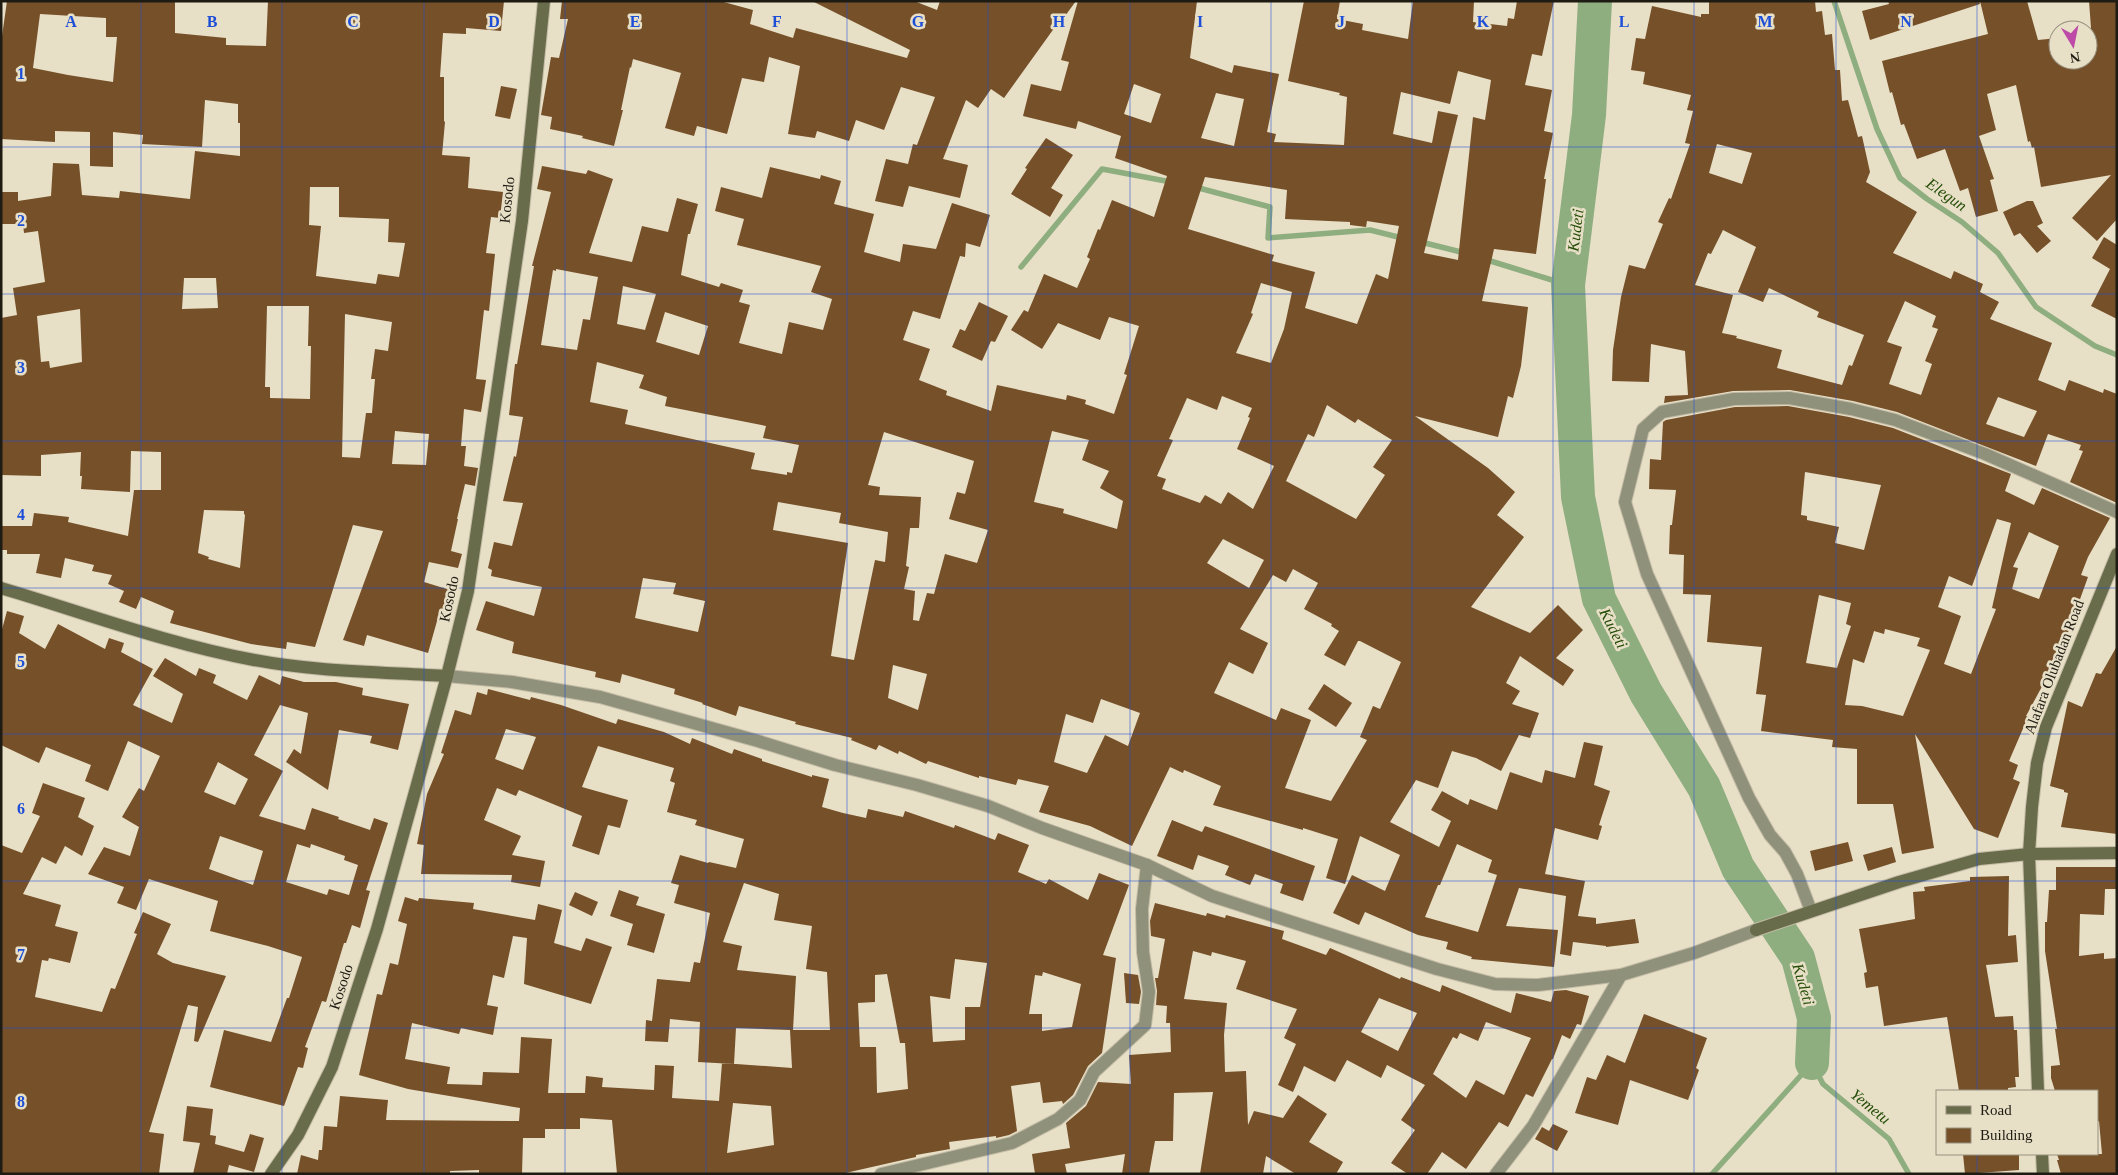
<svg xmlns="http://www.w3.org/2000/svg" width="2118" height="1175" viewBox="0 0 2118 1175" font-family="Georgia,serif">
	<rect width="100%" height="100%" fill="#e8dfc7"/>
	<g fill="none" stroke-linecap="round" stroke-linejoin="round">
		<g stroke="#8fae80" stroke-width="5.5">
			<path d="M1834,1L1877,129L1900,178L1927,199L1962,222L1998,253L2036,307L2095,346L2117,355"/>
			<path d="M1195,187L1270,207L1268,238L1370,230L1402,238"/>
			<path d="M1421,242L1465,253"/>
			<path d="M1484,259L1568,285"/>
			<path d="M1021,267L1102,169L1171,182"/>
			<path d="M1712,1174L1812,1063L1823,1084L1889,1139L1909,1174"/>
		</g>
		<path stroke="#8fae80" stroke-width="34" d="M1595,1L1589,115L1568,285L1578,497L1599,599L1646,693L1704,787L1738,868L1798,958L1814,1018L1812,1063"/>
	</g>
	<g fill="#755028" fill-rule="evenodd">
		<path d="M7,1H175V33L226,38V45L266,46L268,1H504L501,31L466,28V34L443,33L440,77H444V121L445,122L442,155L470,157L468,188L503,192L500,218L491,217L486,253L495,254L489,311L484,310L476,379L486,380L481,412L464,409L461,446H466L464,466L478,468L475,486L465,484L457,519H458L451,551L462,554L458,568L429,562L424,582L450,590L439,622L437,621L428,653L367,635L364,646L343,640L383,531L353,525L315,647L287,642L286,649L251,644L170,623L174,611L141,597L136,609L119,602L124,591L108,584L112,575L92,571L94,565L65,558L61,578L36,573L40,554H7V550H1V526H32L34,513L69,517L68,522L128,536L134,490H161V452L131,451L130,492L81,489L82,476H80L81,452L41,455V476L1,475V318L17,315L13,288L45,282L38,231L24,233L23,224H1V192H18V201L51,196L53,163L79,164L82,195L119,198L120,191L190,199L195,151L240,156V123H238V104L205,100L202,147L142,144L143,135L113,132V167L90,166V132L55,131V142L1,139V43ZM40,14L106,18V37H117L113,82L68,75L33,68ZM310,187H339V217L389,219L388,242L405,243L399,277L378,274L376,284L316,276L321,226L309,225ZM184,278H216L218,308L182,309ZM267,306H309L308,346H311L310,399L270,398V387H265ZM80,309L82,362L50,368L49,361L41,362L37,316ZM345,314L392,322L388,351L375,349L371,379H375L372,413H366L360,458L342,457ZM395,431L429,434L426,465L392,464ZM204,510L244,511V514L245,515L240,568L208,559L209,557L198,553Z"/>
		<path d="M562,1H720L753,10L750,24L793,38L796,28L907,58L910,50L812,1H914L937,10L940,1H1076L1057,27H1055L1004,98L991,89L978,108L966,100L943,159L968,165L960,198L909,186L903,207L875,201L886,159L908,164L913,144L917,145L935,97L901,87L884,130L856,120L849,141L817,131L815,138L788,134L800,66L769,57L764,82L742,78L727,134L697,126L694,136L665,128L681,73L633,59L631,68L630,67L621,110H623L614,146L582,138L583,136L550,129L552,117L541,115L551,57L559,58L568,19H560Z"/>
		<path d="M1078,1H1197L1190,58L1232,73L1234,65L1279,74L1267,132L1276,134L1274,142L1344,145L1347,97L1339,95L1340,93L1288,81L1304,1H1340L1337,19L1363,24L1362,30L1408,39L1413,1H1474L1473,22L1507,26L1508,18L1514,19L1517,1H1554L1542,56L1532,54L1525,85L1552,90L1544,131L1553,133L1544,179H1546L1536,254L1494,249L1482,301L1528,307L1521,366L1513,398L1508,396L1498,437L1415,416L1488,468L1515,492L1497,515L1524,537L1471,607L1530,633L1558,605L1583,630L1556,658L1574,670L1563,686L1520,656L1506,683L1520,691L1512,704L1539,713L1530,738L1519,735L1501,771L1476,758L1452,751L1438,788L1416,780L1390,822L1439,847L1451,821L1431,810L1442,791L1468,805L1470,799L1497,810L1510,772L1542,783L1545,770L1575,778L1584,742L1603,746L1594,785L1610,791L1599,825L1602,826L1598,840L1555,828L1545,874L1585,881L1578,916L1596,918V924L1635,919L1639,943L1606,947V946L1573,942L1571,956L1560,954L1566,896L1519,888L1506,926L1558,930L1554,967L1471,959L1472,957L1446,949L1448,942L1418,935L1365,912L1359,925L1333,913L1352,875L1385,891L1400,855L1360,836L1345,884L1326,878L1338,839L1303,828V830L1213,805L1221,786L1184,770L1183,773L1170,767L1132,846L1090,826L1039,812L1049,786L1018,779L1016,785L979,776V778L928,761L926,764L899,751L898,754L879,745L876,750L851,740L852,738L795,724L796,722L739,706L736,716L702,704L703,703L674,694L675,689L622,674L620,683L595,677L596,672L512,653L514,642L476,630L486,601L534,616L542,587L491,576L492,570L488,568L494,542L512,546L523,503L503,501L514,456L516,457L523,417L509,415L515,364H517L534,266H532L551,192L537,189L542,166L586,174L588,170L613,179L589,253L632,262L642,226L668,232L677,198L698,204L690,234H688L681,275L719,287L721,283L743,290L739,302L750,305L739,343L782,354L789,322L823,330L832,299L811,292L821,266L737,245L744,219L715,211L721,187L762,198L770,167L820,179L821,175L841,181L834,204L874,214L864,252L900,262L903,244L936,249L952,203L990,215L980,247L966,243L965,257L960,256L940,319L913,311L903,340L930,349L919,380L947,391L946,395L991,411L997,385L1066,400L1067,395L1086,400L1085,404L1114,414L1127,375L1124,374L1139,326L1109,317L1100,340L1058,323L1042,349L1011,330L1024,310L1028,312L1044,274L1077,288L1090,259L1087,257L1098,229L1100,230L1112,200L1154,217L1167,176L1115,158L1121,136L1078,121L1076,129L1023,116L1031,84L1061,91L1069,62L1061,60ZM1458,71L1491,80L1485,120L1473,117L1458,260L1424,253L1458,115L1438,111L1432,143L1393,134L1401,92L1450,104ZM1134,84L1161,94L1151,123L1124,114ZM1216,93L1244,99L1234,146L1201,138ZM1205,177L1287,190L1285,219L1350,222V225L1366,227L1367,221L1399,226L1388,279L1376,274L1357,324L1305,308L1315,272L1272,261L1274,255L1188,229ZM556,269L598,277L590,320L583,319L577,350L541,345L553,270L556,271ZM1261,283L1292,292L1284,329L1271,363L1236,353L1253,314L1251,313ZM623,286L656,294L645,330L617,324ZM665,312L708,326L699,355L656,342ZM597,362L644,375L639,388L667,397L665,406L766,426L763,438L799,445L792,473L787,472V475L751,469L755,453L625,424L628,410L590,402ZM1222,396L1252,408L1248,417L1250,418L1237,449L1274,466L1253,509L1228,492L1221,504L1205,495L1200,503L1162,489L1166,479L1157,476L1173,440L1169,439L1187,398L1217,410ZM1327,405L1355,423L1358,419L1392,440L1373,467L1385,475L1356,519L1286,481L1308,434L1314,437ZM1052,431L1089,440L1082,460L1109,471L1100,488L1123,501L1117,529L1063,513L1064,509L1034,502ZM884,432L974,461L965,494L957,492L949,519L988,530L977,563L945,554L934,594L927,593L919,621L913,620L915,591L904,589L909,567L906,566L910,528H919L921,497L879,495L880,487L868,485ZM778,502L841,513L839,523L888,532L885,562L875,560L854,660L831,656L848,543L773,530ZM1223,539L1264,560L1249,588L1207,563ZM1293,569L1318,583L1304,609L1332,624L1331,626L1339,631L1324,655L1345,666L1358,641H1360L1401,662L1380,709L1373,706L1360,737L1367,740L1331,801L1285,788L1311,720L1281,708L1276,720L1214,693L1229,662L1253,674L1268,643L1240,629L1273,575L1286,582ZM643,578L676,583L673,594L705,601L698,632L635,618ZM893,665L927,674L918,710L888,698ZM1101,699L1140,713L1128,746L1105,735L1087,773L1054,762L1066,714L1093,723ZM1457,844L1492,860L1488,872L1497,875L1478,932L1425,917L1438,885H1440Z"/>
		<path d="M1709,1H1815L1816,12L1822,11L1825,35L1832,34L1835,70H1840L1842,101L1848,100L1858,137L1862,136L1870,172L1866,182L1917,212L1893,253L1951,279L1954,271L1983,284L1980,292L1999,302L1990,319L2052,343L2038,380L2065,391L2069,380L2103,393L2104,389L2117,394V503L2070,482L2083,451L2079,450L2081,445L2048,434L2036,466L1897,412L1853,401L1790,390L1733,391L1664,403L1665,396L1688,395L1685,351L1651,344L1649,382L1612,381L1613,350L1621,297L1629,265L1645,269L1663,224L1658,222L1669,198L1671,199L1690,144L1685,143L1693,111L1687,110L1691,95L1643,84L1645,72L1631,70L1636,38L1645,39L1652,6L1701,17V14H1709ZM1717,144L1752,153L1742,184L1709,173ZM1723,230L1756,247L1738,292L1763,302L1769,288L1819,312L1817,317L1864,335L1852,366L1849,365L1842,385L1777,368L1782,350L1736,338L1737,336L1722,333L1733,295L1695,285L1708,253L1711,254ZM1905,301L1936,316L1932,327L1938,329L1925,361L1932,364L1921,395L1889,384L1902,347L1887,342ZM1998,397L2037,411L2024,437L1986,424Z"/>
		<path d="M1888,1H1979L1980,4L1870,40L1862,11L1889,4Z"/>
		<path d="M1980,1H2027L2038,40L2058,38V60H2088V28H2091L2089,1H2117V219L2097,241L2072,218L2111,175L2041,187L2034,147L2032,148L2030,141L2028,142L2016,85L1987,94L1996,130L1979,136L1994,179L1990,180L1998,211L1976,217L1968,188L1960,191L1945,149L1917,159L1904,124L1901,125L1892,92L1890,93L1882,61L1988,34Z"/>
		<path d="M501,86L517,89L510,119L495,116Z"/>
		<path d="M1046,138L1073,155L1051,188L1063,195L1050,217L1011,194L1027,169L1025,168Z"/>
		<path d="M2027,201H2033L2043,223L2037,226L2051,241L2037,253L2020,233L2014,236L2003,212Z"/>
		<path d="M2104,237L2117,245V319L2091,306L2110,269L2092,258Z"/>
		<path d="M979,302L1008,316L995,342L991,341L982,361L952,347L960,329L965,331Z"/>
		<path d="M1788,406L1849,417L1893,428L2011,474L2005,491L2034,505L2042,488L2110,518L2088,557L2081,575L2088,577L2066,638L2060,653L2026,716L2028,717L2009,761L2018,765L2013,779L2020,782L1998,838L1974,829L1915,734L1934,848L1902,854L1893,804H1857V749L1832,747L1833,740L1761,731L1766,695L1756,694L1762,647L1707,642L1711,595L1683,594L1684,555L1669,554L1670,525H1672L1676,490L1649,489L1650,459L1661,460L1663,422L1666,420L1735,407ZM1805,472L1881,485L1864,550L1835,543L1839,527L1807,520V516L1801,515ZM1997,519L2011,523L1992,608L1996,609L1971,674L1944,664L1961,616L1938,607L1949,576L1972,586ZM2029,532L2059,546L2039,599L2012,589L2018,568L2013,567ZM1819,595L1851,603L1846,624L1851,626L1837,668L1806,663ZM1885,629L1920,638L1917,646L1930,650L1903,716L1862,706L1845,705L1853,659L1864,663L1874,631L1884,634Z"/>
		<path d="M7,611L24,616L19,633L45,649L58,624L105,649L109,638L124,643L121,652L153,669L133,705L172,723L183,694L153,676L165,658L196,676L199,668L216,675L213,683L247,700L259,675L280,685L282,676L304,682H336L363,688L362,695L409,704L398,750L370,743L372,736L339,730L328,790L286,762L294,749L301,754L308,713L280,705L254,755L283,771L259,816L305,830L312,808L339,817L338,819L370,830L374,818L388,823L366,890L370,891L360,928L352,925L346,943H344L326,1002L322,1001L305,1047L308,1048L303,1068L298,1067L284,1106L210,1087L224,1030L271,1042L287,998H289L302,957L268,946L210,931L218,901L149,879L136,910L117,903L124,887L88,874L104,847L130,856L139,827L122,817L139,788L144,791L160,756L128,741L108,791L85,781L91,765L46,747L39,763L1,745V633ZM218,762L248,779L235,805L204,792ZM220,836L263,851L253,885L209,869ZM297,844L310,848L311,844L345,856L344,860L358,865L349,895L329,889L327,895L286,882Z"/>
		<path d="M2117,646V834L2061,827L2068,793L2064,792V790L2050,786L2068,701L2082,707L2096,673L2101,674Z"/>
		<path d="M1324,684L1352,703L1336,727L1308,709Z"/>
		<path d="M488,689L530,700L531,697L561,705L616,724L618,719L664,732L690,744L692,738L732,754L734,749L762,759V761L812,777V775L829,779L822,807L843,813L866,818L868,809L903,817L905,811L954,828L955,825L995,840L998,833L1029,845L1018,872L1046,884L1049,879L1088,900L1099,873L1129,885L1103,955L1116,958L1102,1053L1088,1066L1073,1095L1063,1104L1062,1101L1043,1103L1040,1082L1011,1086L1017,1131L1009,1135L996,1138V1136L949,1142L950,1149L916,1155V1157L841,1174H617L612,1120L580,1118V1129H545V1138H523L522,1174H479V1170L450,1171V1174H297L301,1155L318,1160L319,1150H322L324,1126L337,1127L340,1096L388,1100L386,1120L519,1121L520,1108L408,1089L359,1075L377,994L382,995L390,963L398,965L407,924L398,921L405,897L418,901L419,898L474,903L473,909L535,920L538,904L562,910L554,943L581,951L586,938L612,947L591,1004L524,984L527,938L513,936L504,978L493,975L487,1005L498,1007L493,1035L461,1028L459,1034L412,1023L405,1059L450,1067L447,1084L482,1085L483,1072L519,1073L521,1037L552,1039L548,1093H585L586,1076L603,1078L602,1087L654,1090L655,1065L674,1066L672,1098L719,1101L722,1063L792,1068L790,1030L736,1028L734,1064L698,1062L700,1022L670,1019L668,1042L645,1041L646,1020L652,1021L657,979L690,982L694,962L700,963L710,913L674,903L679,885L671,883L680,855L708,863L709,862L736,868L744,839L695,825L697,820L667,812L675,783L670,781L674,768L598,746L582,787L628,800L620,828L608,825L599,855L572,846L582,816L519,790L516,796L497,788L484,820L521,836L512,855L545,861L540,887L511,882L512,875L421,874L424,845L417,844L427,794L444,754L441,753L455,710L471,715L477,692L487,695ZM506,729L536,737L523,770L495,759ZM744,883L779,894L774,920L812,926L806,969L827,972L830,1030H793L796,976L737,970L742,946L723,942ZM955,959L987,963L980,1007H965V1040L933,1042L930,996L950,999ZM1043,972L1081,984L1072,1027L1042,1031V1014H1029L1035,975L1042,976ZM887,974L900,1043H905L908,1089L877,1093L876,1047H860L858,1003L875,1002V975ZM733,1103L771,1106L774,1145L727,1153Z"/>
		<path d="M43,783L85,798L78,817L94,826L82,856L65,846L56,864L42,857L23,894L61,905L55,926L78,932L70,963L49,958L48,961L42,960L35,997L102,1012L111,988L115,989L137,934L134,933L143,912L171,924L157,954L173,963L226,976L198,1042L194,1041L198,1007L188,1005L149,1132L164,1134L159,1174H1V845L22,853L40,816L32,813Z"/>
		<path d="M1172,820L1202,832L1205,826L1315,866L1303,901L1280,893L1283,884L1255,874L1250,885L1225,875L1229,866L1198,855L1193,870L1157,856Z"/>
		<path d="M1848,842L1853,861L1815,871L1810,851Z"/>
		<path d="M1892,847L1896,862L1868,871L1863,855Z"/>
		<path d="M2056,867H2117V889H2105L2104,915L2080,914L2079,956L2104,953V959L2117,958V1174H2061L2057,1160H2059L2057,1154H2102L2099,1121L2097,1122V1091H2055L2051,1078V1066L2060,1065L2055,1029H2057L2045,951V922H2047L2049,890H2056Z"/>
		<path d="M2009,876L2008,936L2016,935L2018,962L1986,965L1995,1017L2013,1016L2014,1030H2017L2019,1077H2015L2016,1087L2008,1088V1091H1959L1947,1017L1884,1026L1878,986L1866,988L1864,973L1867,972L1859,929L1915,919L1913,892L1925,891L1924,887L1970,881V877Z"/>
		<path d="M619,890L639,897L636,905L665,914L654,953L627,945L633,924L610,916Z"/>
		<path d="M575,892L598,902L592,916L569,905Z"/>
		<path d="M1155,903L1206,916L1207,913L1225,918L1226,915L1284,931L1282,939L1326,955L1330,948L1400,979L1401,977L1440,992L1442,985L1511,1013L1516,993L1551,1002L1554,991L1566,990L1589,996L1581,1025L1577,1024L1570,1039L1562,1035L1553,1059H1552L1533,1097L1526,1094L1508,1127L1499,1122L1466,1169L1442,1152L1427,1174H1408L1391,1163L1415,1130L1401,1120L1425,1085L1387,1065L1381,1078L1347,1060L1335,1082L1304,1066L1293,1092L1278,1085L1296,1044L1284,1038L1297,1009L1236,989L1246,961L1212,952L1211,956L1193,951L1184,999L1227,1003L1224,1035L1225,1072L1246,1071L1248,1125L1254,1111L1283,1118L1298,1095L1327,1114L1309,1142L1343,1162L1336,1174H1296L1266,1156L1263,1174H1200L1213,1092L1174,1093L1173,1141H1155L1149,1174H1122L1125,1154L1065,1164L1067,1174H1035L1032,1154L1070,1148L1066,1123L1086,1106L1098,1082L1131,1084L1129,1055L1171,1052L1170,1023H1166L1167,1006L1156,1005L1157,991L1155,978H1158L1165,939L1151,936L1150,921ZM1379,998L1417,1013L1398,1051L1361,1032ZM1486,1022L1531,1038L1504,1095L1476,1080L1466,1098L1433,1074L1453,1037L1457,1039L1460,1033L1478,1041Z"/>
		<path d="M1124,973L1138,975L1141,992L1139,1004L1126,1003Z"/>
		<path d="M1644,1014L1707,1038L1696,1068L1699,1070L1688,1100L1630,1080L1618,1125L1575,1113L1587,1077L1596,1080L1607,1055L1625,1063Z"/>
		<path d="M187,1106L213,1109L210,1135L216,1136L215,1144L244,1152L250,1134L264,1138L254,1172L229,1165L227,1174H193L200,1143L183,1141Z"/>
		<path d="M1553,1124L1568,1131L1557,1151L1535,1139L1542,1127L1549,1131Z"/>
		<path d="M1963,1154H2019V1170L1965,1174Z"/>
	</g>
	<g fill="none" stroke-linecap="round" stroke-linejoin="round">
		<defs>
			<g id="street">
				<path d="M447,676L512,682L600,697L758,741L835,765L917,785L988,806L1042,828L1147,865L1212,896L1437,969L1495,984L1538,985L1621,975L1694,953L1756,930"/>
				<path d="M1811,911L1797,874L1785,852L1770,835L1749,798L1647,574L1625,502L1643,429L1662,412L1734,399L1789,398L1851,409L1895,420L1985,454L2117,512"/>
				<path d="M881,1174L1012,1143L1058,1119L1080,1100L1094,1072L1145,1025L1149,992L1143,952L1142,909L1147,865"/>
				<path d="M1496,1174L1533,1126L1621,975"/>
			</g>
			<g id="secondary">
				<path d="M1,588C85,613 168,644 254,660C317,672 383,672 447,676"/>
				<path d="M1756,930L1899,882L1979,859L2029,854L2117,853"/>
				<path d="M2038,1091L2029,854L2032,807L2037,763L2046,727L2117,554"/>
				<path d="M2042,1154L2043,1174"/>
				<path d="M271,1174L298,1135L332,1067L377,929L447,676L468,591L522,221L544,1"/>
			</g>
		</defs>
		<use href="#street" stroke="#c4bca6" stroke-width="14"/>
		<use href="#secondary" stroke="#c4bca6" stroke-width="14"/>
		<use href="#street" stroke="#8f917a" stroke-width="12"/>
		<use href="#secondary" stroke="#696c4a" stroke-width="12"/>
	</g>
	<path fill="none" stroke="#1d4ed8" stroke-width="1" stroke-opacity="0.55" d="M141,1V1174M282,1V1174M424,1V1174M565,1V1174M706,1V1174M847,1V1174M988,1V1174M1130,1V1174M1271,1V1174M1412,1V1174M1553,1V1174M1694,1V1174M1836,1V1174M1977,1V1091M1,147H2117M1,294H2117M1,441H2117M1,588H2117M1,734H2117M1,881H2117M1,1028H2117M1977,1154V1174"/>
	<g text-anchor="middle" stroke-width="5" stroke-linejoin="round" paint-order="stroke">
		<g font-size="15" fill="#1e1b12" stroke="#e8dfc7">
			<text transform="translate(507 200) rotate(-84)" y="5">Kosodo</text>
			<text transform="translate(449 599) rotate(-78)" y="5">Kosodo</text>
			<text transform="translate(2054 667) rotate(-69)" y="5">Alafara Olubadan Road</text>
			<text transform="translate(341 987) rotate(-72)" y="5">Kosodo</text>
		</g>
		<g font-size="16" font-style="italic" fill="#264e09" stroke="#e8dfc7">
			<text transform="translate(1947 194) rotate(35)" y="6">Elegun</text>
			<text transform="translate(1575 230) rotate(-83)" y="6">Kudeti</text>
			<text transform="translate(1614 628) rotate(63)" y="6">Kudeti</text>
			<text transform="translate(1804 984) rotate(74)" y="6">Kudeti</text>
			<text transform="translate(1871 1106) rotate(39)" y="6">Yemetu</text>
		</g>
	</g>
	<g font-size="16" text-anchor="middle" font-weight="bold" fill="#1d4ed8" stroke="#e8dfc7" stroke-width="5" stroke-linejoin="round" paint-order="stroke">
		<text x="71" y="27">A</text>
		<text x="212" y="27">B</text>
		<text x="353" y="27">C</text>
		<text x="494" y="27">D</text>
		<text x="635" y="27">E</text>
		<text x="777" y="27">F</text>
		<text x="918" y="27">G</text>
		<text x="1059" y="27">H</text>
		<text x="1200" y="27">I</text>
		<text x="1341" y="27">J</text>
		<text x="1483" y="27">K</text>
		<text x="1624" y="27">L</text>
		<text x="1765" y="27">M</text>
		<text x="1906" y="27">N</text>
		<text x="21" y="79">1</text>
		<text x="21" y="226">2</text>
		<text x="21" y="373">3</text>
		<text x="21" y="520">4</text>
		<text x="21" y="667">5</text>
		<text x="21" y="814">6</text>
		<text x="21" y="960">7</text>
		<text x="21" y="1107">8</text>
	</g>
	<rect width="2118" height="1175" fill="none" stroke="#1e1b12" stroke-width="5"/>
	<rect x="1936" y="1090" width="162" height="65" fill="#e8dfc7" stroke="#97917f"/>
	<rect x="1946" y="1106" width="25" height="8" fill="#696c4a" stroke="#97917f"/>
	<text x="1980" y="1115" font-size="15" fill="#1e1b12">Road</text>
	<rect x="1946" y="1128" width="25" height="15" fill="#755028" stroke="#97917f"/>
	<text x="1980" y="1140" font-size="15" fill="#1e1b12">Building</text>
	<g transform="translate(2073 45) rotate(170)"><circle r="24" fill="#e8dfc7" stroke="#97917f"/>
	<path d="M0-4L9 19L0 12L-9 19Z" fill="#bc4aa6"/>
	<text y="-8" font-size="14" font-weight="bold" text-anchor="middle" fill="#1e1b12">N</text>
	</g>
</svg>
